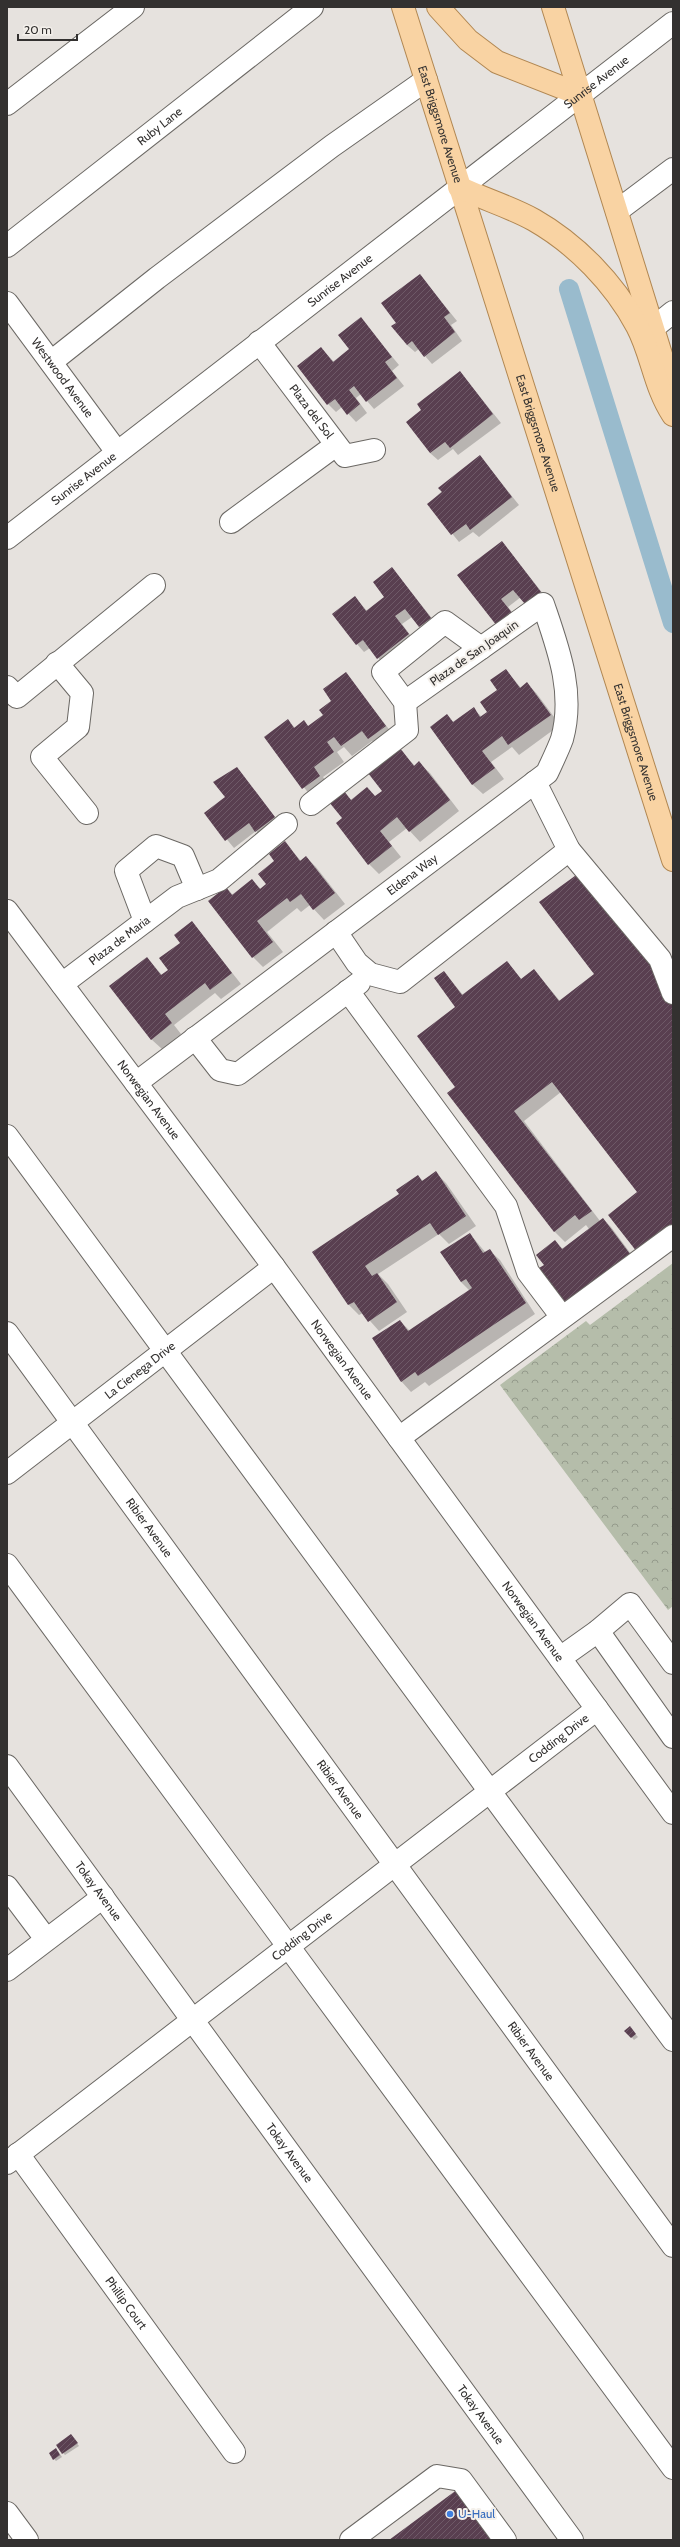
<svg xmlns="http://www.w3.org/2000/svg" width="680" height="2547" viewBox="0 0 680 2547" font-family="Cabin,sans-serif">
	<defs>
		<pattern id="forest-crowns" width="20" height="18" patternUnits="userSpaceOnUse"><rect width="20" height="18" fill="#b5bdaa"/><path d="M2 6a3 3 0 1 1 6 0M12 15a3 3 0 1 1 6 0" fill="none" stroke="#949a8b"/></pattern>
		<pattern id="building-hatch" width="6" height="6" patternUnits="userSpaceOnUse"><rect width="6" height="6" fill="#593f50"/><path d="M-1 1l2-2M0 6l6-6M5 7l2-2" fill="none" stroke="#6e5967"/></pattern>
	</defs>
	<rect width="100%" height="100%" fill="#e6e2de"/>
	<path fill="url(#forest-crowns)" d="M673,1263V1606L668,1610L500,1385L586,1321L590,1325Z"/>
	<g fill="#0003">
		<path d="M420,275L457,321L451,325L462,341L432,364L419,349L415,352L407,345L397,323Z"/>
		<path d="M361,319L399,365L392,371L404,386L374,409L361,394L356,398L367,413L356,422L342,407L336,412L328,404L321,348L334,362L350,349Z"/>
		<path d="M460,372L501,423L458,455L453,449L438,460L430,453L422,410Z"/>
		<path d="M480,456L519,505L479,537L473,532L459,542L428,504Z"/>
		<path d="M502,542L548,600L521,597L508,607L520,622L498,626Z"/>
		<path d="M392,568L438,626L427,634L412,617L402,624L416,643L385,666L370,648L364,652L357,644L355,597L367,611L386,597Z"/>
		<path d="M506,670L521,688L527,683L537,694L560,725L519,755L512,747L491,762L504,779L483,794L472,784L447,715L454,723L473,709L482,717L488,712Z"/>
		<path d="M346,674L395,737L379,748L372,741L352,756L344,747L337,752L344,762L323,777L330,786L313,799L265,737L288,720L295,728L304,722L309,727L325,715Z"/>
		<path d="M400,750L415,766L419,763L430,773L459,811L420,842L407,828L389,842L401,857L379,874L369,864L343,818V792L352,801L375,797L383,791Z"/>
		<path d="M237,769L282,826L264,839L256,831L234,848L205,813L226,797Z"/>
		<path d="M285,843L301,861L306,857L316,867L345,904L324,920L310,905L301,912L297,908L267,932L283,952L263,967L253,957L226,888L233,895L252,881L261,889L267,884Z"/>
		<path d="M192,922L241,984L221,999L215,993L174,1025L181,1034L162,1049L151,1039L147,958L162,975L169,970Z"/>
		<path d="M507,962L522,980L534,970L560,1001L673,982V1242L638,1192L561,1092L524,1121L600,1221L603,1219L611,1227L637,1262L574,1310L545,1265L555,1242L563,1249L589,1229L586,1225L565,1242L554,1231L456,1087L457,1007L444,972L463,995Z"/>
		<path d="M436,1173L446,1183L476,1226L449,1244L439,1234L378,1274L388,1284L407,1312L379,1331L363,1313L359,1315L349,1305L313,1252L400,1194L418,1176L423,1181Z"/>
		<path d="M470,1234L486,1253L489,1250L500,1260L535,1314L429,1386L425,1382L411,1392L401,1381L400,1321L410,1331L470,1291L461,1282L442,1252Z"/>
		<path d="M630,2028L638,2037L634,2040L626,2031Z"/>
		<path d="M73,2438L79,2446L65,2455L63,2453Z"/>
		<path d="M58,2451L62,2457L56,2461L54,2459Z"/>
	</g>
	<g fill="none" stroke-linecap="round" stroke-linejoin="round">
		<path stroke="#99bbcd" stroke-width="20" d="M569,289L673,623"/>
	</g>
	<g fill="url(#building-hatch)">
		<path d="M420,274L450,313L444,317L455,332L424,357L412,341L407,345L391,326L396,323L381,303Z"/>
		<path d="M361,317L392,357L385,362L397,378L366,402L354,386L349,390L360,404L347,415L335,399L327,405L297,366L321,347L333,362L349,349L338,335Z"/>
		<path d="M460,371L493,414L450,448L445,442L430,453L406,422L421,410L417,404Z"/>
		<path d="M480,455L512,497L470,530L466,524L451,535L427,504L442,492L438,488Z"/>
		<path d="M502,541L541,592L525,604L513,590L501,599L513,614L497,626L457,575Z"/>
		<path d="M392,567L431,618L419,627L405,609L395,616L409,634L377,659L363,640L356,645L332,614L355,596L366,611L384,597L373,582Z"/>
		<path d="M506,669L520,688L527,682L551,715L508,745L502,736L482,751L495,768L472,785L430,727L447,714L453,722L474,707L480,717L487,712L480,702L497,690L490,680Z"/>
		<path d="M346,672L386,726L368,739L362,731L341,746L334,737L327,742L334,752L314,767L320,776L302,789L264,737L288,719L294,728L304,720L308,726L323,715L319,710L331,701L323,689Z"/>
		<path d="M400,748L414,766L419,761L450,800L409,832L397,817L380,831L392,846L368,865L336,823L342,818L329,802L344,791L351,800L367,787L375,796L382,791L368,773Z"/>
		<path d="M237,767L275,817L255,832L249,823L225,841L204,813L225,797L213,782Z"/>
		<path d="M285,841L300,861L306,856L335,893L313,910L301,894L290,902L287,898L257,921L273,942L252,958L208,901L226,887L232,895L252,879L260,889L266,884L258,874L274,861L269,854Z"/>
		<path d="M579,873L634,945L641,940L663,969L673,1009V1224L637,1252L608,1215L637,1192L552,1082L514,1111L592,1211L579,1220L575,1215L554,1232L447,1093L455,1087L417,1036L455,1007L434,978L444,971L462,995L507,961L521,979L534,969L559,1001L594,974L539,902Z"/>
		<path d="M192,921L232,973L210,990L205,983L165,1014L172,1023L151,1040L109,986L147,957L161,975L168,970L159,958L180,943L174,935Z"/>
		<path d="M436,1171L466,1216L438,1235L430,1223L365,1266L372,1276L377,1273L397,1302L368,1322L354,1302L348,1305L312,1252L399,1194L396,1190L418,1175L422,1181Z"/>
		<path d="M603,1218L630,1254L565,1302L539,1268L544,1265L536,1255L555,1240L562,1249Z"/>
		<path d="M470,1233L483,1253L490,1249L526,1303L418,1376L415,1372L401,1382L372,1338L400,1320L408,1331L472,1288L466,1279L461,1282L440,1252Z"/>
		<path d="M630,2026L636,2034L631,2038L624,2031Z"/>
		<path d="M71,2434L78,2443L62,2454L56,2445Z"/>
		<path d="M56,2448L60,2455L53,2460L49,2453Z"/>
		<path d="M458,2489L496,2540H389Z"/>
	</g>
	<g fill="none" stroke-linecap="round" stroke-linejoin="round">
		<defs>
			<g id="minor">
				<path d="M7,104L133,7"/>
				<path d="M617,211L673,169"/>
				<path id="s1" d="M7,246L312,7"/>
				<path id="s2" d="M7,303L117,452"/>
				<path d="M653,328L673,312"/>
				<path id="s3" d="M259,342L345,456L374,450"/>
				<path d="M51,362L157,278L332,146L426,80"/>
				<path d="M231,522L336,445"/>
				<path id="s4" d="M7,538L673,23"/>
				<path d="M57,663L82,693L78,727L42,757L87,813"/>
				<path d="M7,687L17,697L154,585"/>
				<path d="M535,782L569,850L660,959L673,993"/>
				<path d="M311,804L407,730L405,702L383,672L445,622L481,648"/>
				<path id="s5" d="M7,911L274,1267L673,1813"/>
				<path d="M145,921L126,871L156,846L183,856L197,889"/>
				<path d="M336,932L357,963L370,974L400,982L569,850"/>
				<path id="s6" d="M62,984L177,897L219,880L286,824"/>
				<path d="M348,991L506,1206L528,1272L562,1317"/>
				<path d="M195,1038L220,1070L238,1074L359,983"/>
				<path id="s7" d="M136,1083L547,773C552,762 558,750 562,739C575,692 558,648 543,604L405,702"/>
				<path d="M7,1136L673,2040"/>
				<path id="s8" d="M7,1333L673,2246"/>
				<path d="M399,1438L673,1236"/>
				<path id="s9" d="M7,1473L274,1267"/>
				<path d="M7,1565L673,2468"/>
				<path d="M598,1631L673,1737"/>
				<path d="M560,1658L598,1631L630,1604L673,1663"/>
				<path id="s10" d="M7,1766L572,2540"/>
				<path d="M7,1887L46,1939"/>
				<path d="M7,1970L103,1897"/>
				<path id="s11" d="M18,2154L234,2452"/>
				<path id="s12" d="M7,2163L597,1709"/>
				<path d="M7,2513L27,2540"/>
				<path d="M351,2540L437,2476L461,2480L505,2540"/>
			</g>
			<g id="major">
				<path id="s13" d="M403,7L673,860"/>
				<path d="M438,7L468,40L497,62L581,95"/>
				<path d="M553,7L673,393"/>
				<path d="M459,187C483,199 511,207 534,220C576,244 614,283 637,326C652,354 654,386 673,415"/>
			</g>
		</defs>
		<use href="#minor" stroke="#6b6864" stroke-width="24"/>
		<use href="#major" stroke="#b18752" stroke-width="24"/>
		<use href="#minor" stroke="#fff" stroke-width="22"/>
		<use href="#major" stroke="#f9d3a3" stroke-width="22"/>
	</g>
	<circle fill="#3f7fe0" stroke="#f4f0eb" stroke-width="1.5" cx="450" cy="2514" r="4"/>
	<g text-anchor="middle" stroke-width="4" stroke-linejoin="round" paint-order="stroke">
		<g font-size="12" fill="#333130" stroke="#f4f0eb">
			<text dy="4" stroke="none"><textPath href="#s4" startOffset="745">Sunrise Avenue</textPath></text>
			<text dy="4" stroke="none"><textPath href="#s13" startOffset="123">East Briggsmore Avenue</textPath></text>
			<text dy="4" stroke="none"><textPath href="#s1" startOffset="194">Ruby Lane</textPath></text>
			<text dy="4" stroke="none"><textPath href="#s4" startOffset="421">Sunrise Avenue</textPath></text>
			<text dy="4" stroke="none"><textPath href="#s2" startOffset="93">Westwood Avenue</textPath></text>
			<text dy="4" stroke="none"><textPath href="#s3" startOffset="87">Plaza del Sol</textPath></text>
			<text dy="4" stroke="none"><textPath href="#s13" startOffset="447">East Briggsmore Avenue</textPath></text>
			<text dy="4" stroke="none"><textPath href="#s4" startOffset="97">Sunrise Avenue</textPath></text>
			<text transform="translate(474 653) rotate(-35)" y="4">Plaza de San Joaquin</text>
			<text dy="4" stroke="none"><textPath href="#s13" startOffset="771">East Briggsmore Avenue</textPath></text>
			<text dy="4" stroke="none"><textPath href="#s7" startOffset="346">Eldena Way</textPath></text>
			<text dy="4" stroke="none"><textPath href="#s6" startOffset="72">Plaza de Maria</textPath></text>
			<text dy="4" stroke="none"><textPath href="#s5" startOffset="236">Norwegian Avenue</textPath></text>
			<text dy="4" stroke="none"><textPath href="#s5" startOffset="560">Norwegian Avenue</textPath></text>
			<text dy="4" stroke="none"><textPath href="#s9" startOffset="168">La Cienega Drive</textPath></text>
			<text dy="4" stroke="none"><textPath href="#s8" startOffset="241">Ribier Avenue</textPath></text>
			<text dy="4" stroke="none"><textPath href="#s5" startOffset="884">Norwegian Avenue</textPath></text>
			<text dy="4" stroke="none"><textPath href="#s12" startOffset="696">Codding Drive</textPath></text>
			<text dy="4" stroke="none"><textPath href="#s8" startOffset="565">Ribier Avenue</textPath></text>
			<text dy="4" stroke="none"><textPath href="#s10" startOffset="155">Tokay Avenue</textPath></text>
			<text dy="4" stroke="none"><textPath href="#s12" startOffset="372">Codding Drive</textPath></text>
			<text dy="4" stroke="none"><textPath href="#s8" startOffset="889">Ribier Avenue</textPath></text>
			<text dy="4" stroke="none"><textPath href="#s10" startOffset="479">Tokay Avenue</textPath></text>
			<text dy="4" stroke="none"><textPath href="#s11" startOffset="184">Phillip Court</textPath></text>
			<text dy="4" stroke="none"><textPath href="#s10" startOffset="803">Tokay Avenue</textPath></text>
		</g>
		<g font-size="12" fill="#366cbe" stroke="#f4f0eb" text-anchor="start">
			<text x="458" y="2518">U-Haul</text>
		</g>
	</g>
	<rect width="680" height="2547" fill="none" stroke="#333130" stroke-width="16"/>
	<path d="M18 34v6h59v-6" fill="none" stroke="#333130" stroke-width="2"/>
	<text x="24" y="34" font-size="12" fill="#333130" stroke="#f4f0eb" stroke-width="3" paint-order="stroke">20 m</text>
</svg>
